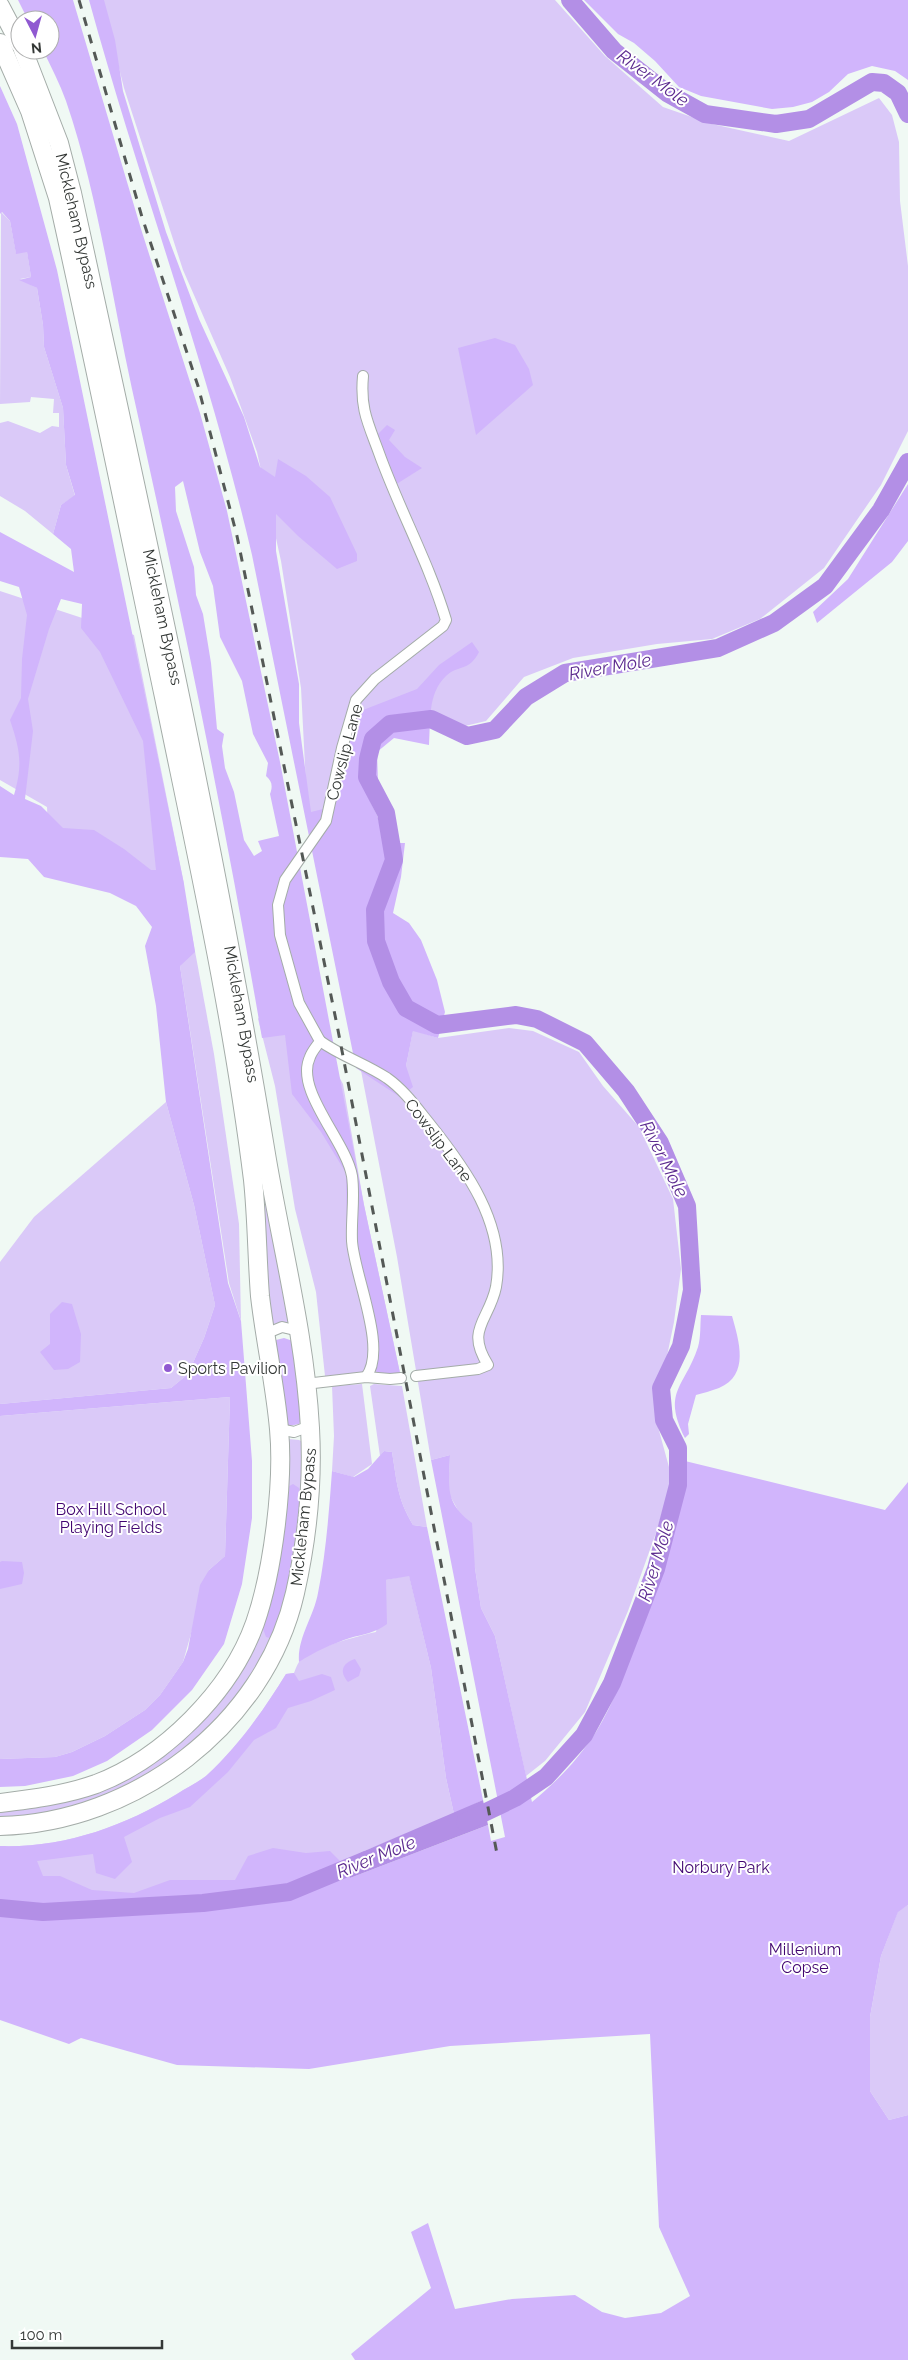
<svg xmlns="http://www.w3.org/2000/svg" width="908" height="2360" viewBox="0 0 908 2360" font-family="Raleway,sans-serif">
	<rect width="100%" height="100%" fill="#f0f9f4"/>
	<g fill="#dac9f8">
		<path d="M102,0H555L605,56L663,107L712,124L789,141L879,98L892,115L899,142L900,201L908,266V431L881,485L824,568L760,619L712,639L657,644L573,658L524,677L486,721L465,726L421,713L379,722L362,781L373,815L317,843L307,804L301,688L281,561L257,452L230,377L183,270L124,88Z"/>
		<path d="M1,212L10,221L16,253L27,251L31,277L20,279L37,288L43,325L44,347L63,408L66,465L75,496L61,505L53,534L25,511L0,496V423L8,421L40,433L52,426L59,427V413H53L54,399L31,397L30,402L0,404Z"/>
		<path d="M0,591L134,635L184,884L49,858L47,807L0,780Z"/>
		<path d="M192,935L214,1054L239,1224L241,1321L229,1283L180,966Z"/>
		<path d="M285,978L343,1084L364,1205L400,1373L325,1376L316,1292L295,1209L275,1086L258,1019Z"/>
		<path d="M509,1028L533,1031L579,1052L603,1086L639,1127L673,1199L681,1269L674,1322L667,1356L656,1384L655,1416L672,1478L657,1530L628,1611L585,1712L545,1761L526,1776L495,1636L481,1608L475,1568L460,1514L448,1492L450,1455L431,1460L397,1257L358,1055L406,1066L413,1030L438,1038Z"/>
		<path d="M242,1038L291,1318L288,1322L273,1324L269,1322Z"/>
		<path d="M166,1102L194,1205L215,1305L204,1338L188,1374L171,1388L0,1404V1262L34,1217Z"/>
		<path d="M362,1384L372,1464L353,1477L332,1471L334,1436L332,1386Z"/>
		<path d="M374,1384L402,1386L427,1527L413,1525C397,1498 397,1482 392,1452L384,1451L380,1456L370,1386Z"/>
		<path d="M230,1397L225,1556L209,1570L183,1662L160,1695L145,1710L105,1736L72,1752L55,1757L0,1759V1416Z"/>
		<path d="M288,1439L299,1440L305,1443L302,1499L272,1639L274,1644L217,1725L143,1782L60,1813L0,1819V1809L143,1765L245,1656Z"/>
		<path d="M409,1575L431,1668L446,1778L454,1814L362,1852L343,1864L284,1886L18,1901L0,1846C63,1848 123,1827 177,1794C186,1788 197,1783 206,1776C238,1747 263,1711 286,1674L294,1673C295,1670 297,1665 299,1662C311,1648 358,1636 376,1632L386,1580Z"/>
		<path d="M908,1905V2115L889,2120L870,2091V2017L881,1956L898,1911Z"/>
	</g>
	<g fill="#d1b5fc" fill-rule="evenodd">
		<path d="M18,0H73L141,229L200,413L227,511L280,762L364,1205L400,1373H377L369,1351L360,1295L352,1274L347,1238L346,1173L321,1132L292,1094L285,1035L262,1038C225,820 180,604 132,389C111,293 98,195 66,101C60,84 51,67 43,50H50V20H28ZM183,481L200,552L213,586L220,637L242,681L253,734L268,763L266,776C272,781 273,786 270,794L279,836L258,841L262,851L254,856L244,840L234,792L225,768L222,746L224,734L217,729L211,663L203,614L196,595L194,567L176,511L175,487Z"/>
		<path d="M89,0H104L115,40L123,91L166,232L199,319L244,417L260,467L275,477L278,459L306,476L330,497L357,554V561L337,569L298,536L276,514V551L299,684V723L311,812L323,809L335,803L348,739L358,712L417,689L439,665L472,642L479,652C469,672 459,664 446,676C427,694 431,722 429,745L394,738L377,752L378,781L364,789L377,815L385,843H405L401,877L393,913L409,923L421,940L437,980L445,1012L438,1038L413,1031L406,1066L413,1087L400,1097L356,1068L252,555C208,366 140,186 89,0Z"/>
		<path d="M584,0H908V80L895,71L872,66L848,74L829,92L812,102L793,107L772,109L701,96L679,87L655,61L634,43L618,34Z"/>
		<path d="M0,86L17,124L57,270L184,884L195,952L180,966L228,1283L241,1321L252,1461V1518L242,1584L224,1644L192,1690L152,1730L107,1761L73,1776L25,1786L0,1787V1759L55,1757L72,1752L105,1736L145,1710L160,1695L183,1662L188,1649L200,1585L209,1570L225,1556L230,1397L0,1416V1404L171,1388L188,1374L204,1338L215,1305L194,1205L166,1102L156,1006L145,946L152,927L136,906L110,893L44,877L28,859L0,857V786L14,795C23,764 20,750 10,720L21,698L22,659L27,615L19,587L0,581V532L74,572L71,549L53,534L61,505L75,495L66,465L63,408L44,347L43,325L37,288L19,280L31,277L27,252L16,254L10,221L2,212L0,214ZM61,599L82,604L81,628L100,652L143,741L156,870H151L124,849L94,830L63,828L41,806L25,799L33,731L28,699L49,629Z"/>
		<path d="M495,338L515,345L529,369L533,385L476,435L458,348Z"/>
		<path d="M387,425L395,430L389,440L405,457L422,468L395,485L377,435Z"/>
		<path d="M908,484V541L892,562L817,623L813,612L848,579Z"/>
		<path d="M62,1302L72,1304L81,1334L80,1362L68,1369L54,1370L40,1352L50,1344V1314Z"/>
		<path d="M701,1315L732,1316C739,1341 750,1375 719,1388C711,1391 703,1393 696,1395L688,1424L689,1434L685,1438C662,1391 684,1389 698,1347C701,1337 700,1325 701,1315Z"/>
		<path d="M284,1338L293,1341L303,1416L299,1424L289,1426L285,1422L275,1348L276,1340Z"/>
		<path d="M384,1451L392,1452C397,1482 397,1498 413,1525L427,1527L483,1800L454,1814L446,1778L431,1668L409,1576L386,1580L387,1624C375,1633 364,1634 350,1638C332,1644 314,1652 299,1662C297,1638 314,1616 318,1593C326,1553 329,1512 332,1471L354,1477L368,1469Z"/>
		<path d="M450,1455C449,1486 444,1502 472,1523L475,1568L481,1608L495,1636L532,1802C558,1780 577,1761 596,1732C614,1703 627,1667 639,1634C659,1577 677,1522 685,1461L885,1510L908,1482V1905L898,1912L881,1956L870,2017V2091L889,2120L908,2115V2360H355L351,2354L431,2288L411,2232L428,2223L455,2309L512,2299L575,2295L602,2312L625,2318L661,2313L690,2296L659,2227L650,2034L450,2046L309,2069L177,2065L81,2038L69,2044L0,2020V1846C63,1848 123,1827 177,1794C186,1788 197,1783 206,1776C238,1747 263,1711 286,1674L294,1673L299,1681L322,1674L331,1677L335,1690L311,1701L288,1708L276,1728L254,1740L228,1772L190,1807L160,1818L124,1837L132,1862L115,1879L96,1873L93,1854L37,1861L43,1876H60L92,1890L134,1893L170,1880H235L248,1856L273,1848L306,1853L330,1851L343,1864L350,1878L488,1825L491,1841L505,1837L431,1460Z"/>
		<path d="M293,1484L299,1488L302,1499L293,1581L273,1639L266,1637L263,1629L265,1612L286,1488Z"/>
		<path d="M2,1561L22,1562L24,1573L22,1584L0,1589V1562Z"/>
		<path d="M355,1659L361,1669L359,1676L348,1682C339,1672 342,1663 355,1659Z"/>
	</g>
	<path fill="#b38fe6" d="M483,1800L488,1825L350,1878L343,1864L362,1852Z"/>
	<g fill="none" stroke-linecap="round" stroke-linejoin="round">
		<g stroke="#b38fe6" stroke-width="18">
			<path d="M570,0L614,51L667,93L705,114L776,124L809,119L872,82L884,83L898,93L908,114"/>
			<path d="M465,1822L515,1798L546,1777L584,1735L612,1683L656,1569L678,1485V1448L664,1420L661,1388L681,1346L692,1290L687,1206L660,1143L626,1091L585,1043L537,1019L516,1015L437,1025L406,1008L391,982L376,941L375,910L394,860L386,813L367,777L368,759L373,739L390,724L431,719L467,736L495,730L526,697L565,673L718,648L774,623L825,586L881,510L908,462"/>
			<path d="M0,1908L43,1912L203,1903L289,1892L366,1860"/>
		</g>
		<defs>
			<g id="street">
				<path d="M363,376C360,409 368,423 379,453C399,509 429,563 446,620L443,626L375,679L356,700L342,748L326,821L285,880L278,905L280,935L299,1003L320,1041C317,1046 312,1051 310,1057C294,1090 346,1141 352,1176C355,1197 351,1219 352,1241C354,1275 388,1349 366,1377"/>
				<path d="M320,1041C341,1056 366,1064 387,1078C404,1090 416,1107 429,1123C465,1168 507,1225 496,1287C489,1321 465,1329 488,1365L478,1369L416,1376"/>
				<path d="M265,1334L282,1327L299,1331"/>
				<path d="M305,1384L366,1377L390,1379L401,1378"/>
				<path d="M279,1429L294,1432L310,1426"/>
			</g>
			<g id="highway">
				<path d="M0,6L20,44"/>
				<path d="M0,43L30,111L58,198C95,364 129,531 164,697C197,857 233,1018 253,1180C257,1219 257,1257 260,1296C265,1340 275,1384 279,1429C284,1483 273,1571 255,1623C231,1691 164,1758 96,1784C65,1795 33,1799 0,1803"/>
				<path d="M0,1826C134,1823 265,1725 295,1593C307,1540 313,1482 310,1428C305,1333 280,1241 265,1148C212,827 141,511 72,193L59,143L23,50"/>
			</g>
		</defs>
		<use href="#street" stroke="#a4aca8" stroke-width="12"/>
		<use href="#highway" stroke="#a4aca8" stroke-width="20"/>
		<use href="#street" stroke="#fff" stroke-width="10"/>
		<use href="#highway" stroke="#fff" stroke-width="18"/>
		<path stroke="#545956" stroke-width="3" stroke-dasharray="9 9" stroke-linecap="butt" d="M79,0L142,217L198,386L237,536L337,1025L498,1859"/>
	</g>
	<circle fill="#9059d1" stroke="#fff" stroke-width="2" cx="168" cy="1368" r="5"/>
	<g text-anchor="middle" stroke-width="4" stroke-linejoin="round" paint-order="stroke">
		<g font-size="16" fill="#343836" stroke="#fff">
			<text transform="translate(77 221) rotate(77)" y="6">Mickleham Bypass</text>
			<text transform="translate(163 617) rotate(78)" y="6">Mickleham Bypass</text>
			<text transform="translate(344 752) rotate(-75)" y="6">Cowslip Lane</text>
			<text transform="translate(242 1014) rotate(80)" y="6">Mickleham Bypass</text>
			<text transform="translate(439 1140) rotate(53)" y="6">Cowslip Lane</text>
			<text transform="translate(303 1517) rotate(-84)" y="6">Mickleham Bypass</text>
		</g>
		<g font-size="16" fill="#343836" stroke="#fff" text-anchor="start">
			<text x="178" y="1374">Sports Pavilion</text>
		</g>
		<g font-size="16" fill="#420671" stroke="#fff">
			<text x="111" y="1515">Box Hill School<tspan x="111" dy="18">Playing Fields</tspan></text>
			<text x="721" y="1873">Norbury Park</text>
			<text x="805" y="1955">Millenium<tspan x="805" dy="18">Copse</tspan></text>
		</g>
		<g font-size="18" font-style="italic" fill="#5c2b8f" stroke="#fff">
			<text transform="translate(653 78) rotate(36)" y="6">River Mole</text>
			<text transform="translate(610 667) rotate(-10)" y="6">River Mole</text>
			<text transform="translate(664 1159) rotate(63)" y="6">River Mole</text>
			<text transform="translate(656 1561) rotate(-73)" y="6">River Mole</text>
			<text transform="translate(376 1857) rotate(-22)" y="6">River Mole</text>
		</g>
	</g>
	<g transform="translate(35 35) rotate(174)"><circle r="24" fill="#ffffff" stroke="#aeafaf"/>
	<path d="M0-4L9 19L0 12L-9 19Z" fill="#9059d1"/>
	<text y="-8" font-size="14" font-weight="bold" text-anchor="middle" fill="#343836">N</text>
	</g>
	<path d="M12 2340v8h150v-8" fill="none" stroke="#343836" stroke-width="2.5"/>
	<text x="20" y="2340" font-size="15" fill="#343836" stroke="#ffffff" stroke-width="4" paint-order="stroke">100 m</text>
</svg>
